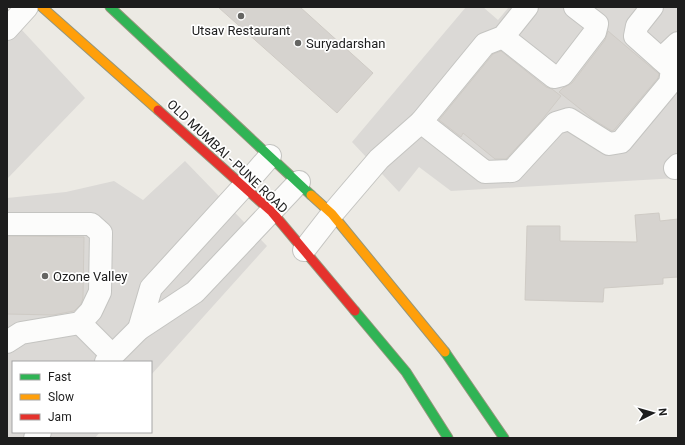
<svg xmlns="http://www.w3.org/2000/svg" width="685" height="445" viewBox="0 0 685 445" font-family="Roboto,sans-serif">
	<rect width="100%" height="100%" fill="#eceae4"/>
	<g fill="#dbd9d6">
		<path d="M466,7H483L498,20L509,7H678V178L451,191L419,167L399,192L352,142Z"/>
		<path d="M7,14L85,98L7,179Z"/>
		<path d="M185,161L267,246L151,375V362H13V432H100L95,438H7V198L66,192L114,181L143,200Z"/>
	</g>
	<g fill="#d6d3cf" stroke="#cfcbc5">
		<path d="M218,7H300L373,73L337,113Z"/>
		<path d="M608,31L659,74L658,78L614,130L612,131L594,120L559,92L563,88L572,83L605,40Z"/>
		<path d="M501,51L546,87L552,89L561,96L541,121L506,159H495L463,133L461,137L439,120L493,54Z"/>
		<path d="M659,213L660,221L678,219V277L663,278V284L604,288L603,302L525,300L527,226H560V241L637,242L635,215Z"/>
		<path d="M7,236L84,237L83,298L81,304L74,311L53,315L7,314Z"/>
	</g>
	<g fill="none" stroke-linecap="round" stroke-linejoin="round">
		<defs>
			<g id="street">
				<path d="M7,29L27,7"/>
				<path d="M503,37L554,77L562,75L595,32L597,24L575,7"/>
				<path d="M661,59L678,43"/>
				<path d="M421,122L485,172L512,171L556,123L569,119L609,144L621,142L670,83L672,69L635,36L637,26L652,7"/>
				<path d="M270,156L244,186L151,288L139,329L195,292L299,182"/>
				<path d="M675,168L678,165"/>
				<path d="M7,224H91L101,233L100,292L91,311L80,323L21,333L7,342"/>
				<path d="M304,250L332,214L379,159L421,122L485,44L503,37L527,7"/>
				<path d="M80,323L112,355"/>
				<path d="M106,362L139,329"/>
				<path d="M35,438L40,432"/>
			</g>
			<g id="fast">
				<path d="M110,7L311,195"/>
				<path d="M355,311L406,372L448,438"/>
				<path d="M445,352L504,438"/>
			</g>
			<g id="slow">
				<path d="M42,7L158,110"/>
				<path d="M311,195L332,214L445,352"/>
			</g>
			<path id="jam" d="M158,110L272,212L355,311"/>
		</defs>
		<use href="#street" stroke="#c4c4c1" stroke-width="24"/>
		<use href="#fast" stroke="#94967c" stroke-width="11"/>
		<use href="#slow" stroke="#94967c" stroke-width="11"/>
		<use href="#jam" stroke="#94967c" stroke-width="11"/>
		<use href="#street" stroke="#fcfcfb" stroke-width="22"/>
		<use href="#fast" stroke="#30b455" stroke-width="9"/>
		<use href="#slow" stroke="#ff9f0a" stroke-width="9"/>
		<use href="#jam" stroke="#e5322d" stroke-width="9"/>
	</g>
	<g fill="#656563" stroke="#fff" stroke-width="1.5">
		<circle cx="241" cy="16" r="4"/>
		<circle cx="298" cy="43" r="4"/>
		<circle cx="45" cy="276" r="4"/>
	</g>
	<g text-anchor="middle" stroke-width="3.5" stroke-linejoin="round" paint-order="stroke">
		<g font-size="13" fill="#1d1d1d" stroke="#fff" text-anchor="start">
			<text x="241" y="35" text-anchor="middle">Utsav Restaurant</text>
			<text x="306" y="48">Suryadarshan</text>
			<text x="53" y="281">Ozone Valley</text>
		</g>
		<g font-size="13" fill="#1d1d1d" stroke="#fff">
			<text transform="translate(228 156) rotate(43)" y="5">OLD MUMBAI - PUNE ROAD</text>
		</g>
	</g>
	<rect width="685" height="445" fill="none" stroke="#1d1d1d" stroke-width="16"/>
	<rect x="12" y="361" width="140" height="72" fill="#ffffff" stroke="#a5a5a5"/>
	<rect x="20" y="374" width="20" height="6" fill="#30b455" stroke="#a5a5a5"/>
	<text x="48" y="381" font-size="12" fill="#1d1d1d">Fast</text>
	<rect x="20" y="394" width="20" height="6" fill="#ff9f0a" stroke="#a5a5a5"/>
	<text x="48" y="401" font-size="12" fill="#1d1d1d">Slow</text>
	<rect x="20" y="414" width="20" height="6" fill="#e5322d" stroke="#a5a5a5"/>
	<text x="48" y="421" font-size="12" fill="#1d1d1d">Jam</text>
	<g transform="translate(653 413) rotate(84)" stroke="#ffffff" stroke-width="3" paint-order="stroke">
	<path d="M0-3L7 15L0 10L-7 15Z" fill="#1d1d1d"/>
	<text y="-6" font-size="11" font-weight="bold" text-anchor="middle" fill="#1d1d1d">N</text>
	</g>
</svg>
